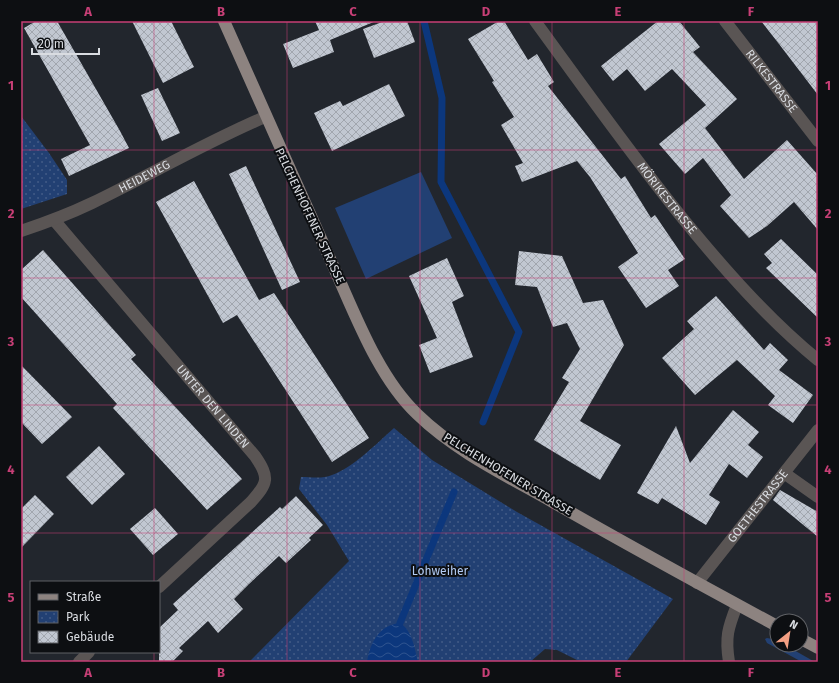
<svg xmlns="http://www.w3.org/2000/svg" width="839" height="683" viewBox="0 0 839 683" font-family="'Fira Sans',sans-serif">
	<defs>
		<pattern id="park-dots" width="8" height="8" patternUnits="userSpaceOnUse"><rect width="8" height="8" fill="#224073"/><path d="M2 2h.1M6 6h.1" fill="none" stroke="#425b87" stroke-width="1.8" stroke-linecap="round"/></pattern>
		<pattern id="water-waves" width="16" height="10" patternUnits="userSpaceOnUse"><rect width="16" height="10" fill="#0c377d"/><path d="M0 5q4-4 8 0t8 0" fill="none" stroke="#2f538f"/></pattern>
		<pattern id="building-cross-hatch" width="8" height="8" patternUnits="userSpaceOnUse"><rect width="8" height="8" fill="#c1c7d1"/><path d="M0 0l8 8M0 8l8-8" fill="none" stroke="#a1a6ae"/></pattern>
	</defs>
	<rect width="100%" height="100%" fill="#22262d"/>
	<g fill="#224073">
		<path d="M421,172L452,238L366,279L335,208Z"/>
		<path d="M767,638L777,640V645H785L815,662H802L767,643L765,639Z"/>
	</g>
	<g fill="url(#park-dots)">
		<path d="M21,116L49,153L67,180V194L21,209Z"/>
		<path d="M394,428L432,460L517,512L673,599L626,662H591L577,660L557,650L545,649L530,662H249L349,561L327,525L299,489L301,477C311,477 323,479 332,475C353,468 377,443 394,428Z"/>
	</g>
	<path fill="url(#water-waves)" d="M400,623C412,630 415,649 418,662H367C370,643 379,625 400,623Z"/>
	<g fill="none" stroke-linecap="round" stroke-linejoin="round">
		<g stroke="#0c377d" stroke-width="7">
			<path d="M424,21L442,98L441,182L519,332L483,422"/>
			<path d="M400,623L454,492"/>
		</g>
	</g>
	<g fill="url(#building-cross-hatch)">
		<path d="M36,21H57L120,131L129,148L69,176L61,159L90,145L24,28Z"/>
		<path d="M132,21H171L194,67L163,83Z"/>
		<path d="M315,21H376L330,40L334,52L293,68L283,44L319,30Z"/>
		<path d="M385,21H407L415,42L374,58L363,29Z"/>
		<path d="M499,21H504L528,60L537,54L554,82L548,86L621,179L625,176L651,218L655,215L685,259L668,270L679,286L646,308L618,267L638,253L590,177L577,161L522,182L515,166L523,163L501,125L514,117L492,82L494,81L468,39Z"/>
		<path d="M658,21H679L700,47L693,52L737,99L705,128L744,179L787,140L818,175V230L794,202L767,226L749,238L720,206L731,195L703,158L685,174L659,144L706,105L672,69L645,91L627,69L613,81L601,66Z"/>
		<path d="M761,21H818V95L779,44Z"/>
		<path d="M389,84L405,116L332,151L314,113L340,101L343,106Z"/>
		<path d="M158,88L180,133L162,141L141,95Z"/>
		<path d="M246,166L300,282L282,290L229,174Z"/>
		<path d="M194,181L259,300L274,293L369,438L332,462L237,315L223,323L156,202Z"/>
		<path d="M781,239L818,275V318L766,268L772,263L764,254Z"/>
		<path d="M43,250L136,355L131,359L242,479L207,510L113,408L117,404L21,297V270Z"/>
		<path d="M519,251L562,256L583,303L603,300L624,345L580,421L621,445L600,480L534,440L569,382L562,378L580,349L567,323L553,327L537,287L515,285Z"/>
		<path d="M447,258L464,296L452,302L473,357L430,373L419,345L437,338L409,276Z"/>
		<path d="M716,296L764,350L770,343L788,360L779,370L813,395L793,423L768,405L775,396L737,360L695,395L662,358L694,329L687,321Z"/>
		<path d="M21,365L72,417L42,444L21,422Z"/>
		<path d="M733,410L759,432L748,445L763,457L747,478L729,464L709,495L720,502L706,525L662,498L658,504L637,493L676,426L690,463Z"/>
		<path d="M99,446L125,474L92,505L66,477Z"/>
		<path d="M780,490L818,512V537L773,500Z"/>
		<path d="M35,495L54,514L21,548V509Z"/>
		<path d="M296,496L323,525L309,538L311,540L286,563L279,556L249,584L234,599L243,609L218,633L208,621L179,648L183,651L172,662H159V628L178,610L173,604L280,507L282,509Z"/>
		<path d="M155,508L178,534L153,555L130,529Z"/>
	</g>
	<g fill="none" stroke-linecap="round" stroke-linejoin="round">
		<g stroke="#5a5554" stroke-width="12">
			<path id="s1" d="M535,21C584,88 632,156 684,220C725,270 768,319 818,360"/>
			<path id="s2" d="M725,21L818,141"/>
			<path id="s3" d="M54,220L255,456C270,478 268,483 251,502L159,587"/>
			<path id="s4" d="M21,231C45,223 69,214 92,203C150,175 206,142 265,117"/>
			<path d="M784,473L818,497"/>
			<path id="s5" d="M697,583L818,430"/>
			<path d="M79,662L89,652"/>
			<path d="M729,662C725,637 728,628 737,605"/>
		</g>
		<g stroke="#8d8380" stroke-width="12">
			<path d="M224,21C259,101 295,181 331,261C354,311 377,376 417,414C455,451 505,475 551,501C626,544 701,585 777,626"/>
			<path d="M801,639L818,648"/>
		</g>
	</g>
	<path fill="none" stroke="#c73f76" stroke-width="1" stroke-opacity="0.55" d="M154,21V582M287,21V662M420,21V662M552,21V662M684,21V662M21,150H818M21,278H818M21,405H818M21,533H818M154,652V662"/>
	<g text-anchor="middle" stroke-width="4" stroke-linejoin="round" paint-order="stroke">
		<g font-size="12" fill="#d9dce1" stroke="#0d0f12">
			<text dy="4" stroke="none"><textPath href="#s2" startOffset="76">RILKESTRASSE</textPath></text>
			<text dy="4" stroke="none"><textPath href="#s4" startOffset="135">HEIDEWEG</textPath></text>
			<text dy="4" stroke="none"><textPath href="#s1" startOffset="221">MÖRIKESTRASSE</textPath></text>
			<text transform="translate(310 216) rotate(65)" y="4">PELCHENHOFENER STRASSE</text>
			<text dy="4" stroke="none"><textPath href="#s3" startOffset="245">UNTER DEN LINDEN</textPath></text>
			<text transform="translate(508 474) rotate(31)" y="4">PELCHENHOFENER STRASSE</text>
			<text dy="4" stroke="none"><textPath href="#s5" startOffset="98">GOETHESTRASSE</textPath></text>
		</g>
		<g font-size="12" fill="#b1caf3" stroke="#0d0f12">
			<text x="440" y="575">Lohweiher</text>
		</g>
	</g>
	<rect width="839" height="683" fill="none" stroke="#0d0f12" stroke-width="44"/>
	<rect x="30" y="581" width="130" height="72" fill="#0d0f12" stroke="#5f6165"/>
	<rect x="38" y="594" width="20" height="6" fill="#8d8380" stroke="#5f6165"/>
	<text x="66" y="601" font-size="12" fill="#d9dce1">Straße</text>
	<rect x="38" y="611" width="20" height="12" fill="url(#park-dots)" stroke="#5f6165"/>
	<text x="66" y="621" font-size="12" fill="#d9dce1">Park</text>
	<rect x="38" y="631" width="20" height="12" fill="url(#building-cross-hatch)" stroke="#5f6165"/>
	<text x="66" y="641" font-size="12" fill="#d9dce1">Gebäude</text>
	<g transform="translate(789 633) rotate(30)"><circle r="19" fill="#0d0f12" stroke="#5f6165"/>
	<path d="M0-3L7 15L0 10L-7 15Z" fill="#f39f83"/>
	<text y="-6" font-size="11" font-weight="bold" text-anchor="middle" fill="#d9dce1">N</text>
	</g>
	<path d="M32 48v6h67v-6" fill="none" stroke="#d9dce1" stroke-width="2"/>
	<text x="38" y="48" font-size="12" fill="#d9dce1" stroke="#0d0f12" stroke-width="3" paint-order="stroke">20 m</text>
	<rect x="22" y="22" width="795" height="639" fill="none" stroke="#c73f76" stroke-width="1.5"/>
	<g font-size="13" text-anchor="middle" font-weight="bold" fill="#c73f76">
		<text x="88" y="16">A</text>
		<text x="221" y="16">B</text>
		<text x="353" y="16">C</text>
		<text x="486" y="16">D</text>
		<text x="618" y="16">E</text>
		<text x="751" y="16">F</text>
		<text x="11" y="90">1</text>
		<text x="828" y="90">1</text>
		<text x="11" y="218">2</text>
		<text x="828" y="218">2</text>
		<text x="11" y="346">3</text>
		<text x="828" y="346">3</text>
		<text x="11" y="474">4</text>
		<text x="828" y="474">4</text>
		<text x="11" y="602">5</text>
		<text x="828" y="602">5</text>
		<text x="88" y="677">A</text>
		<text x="221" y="677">B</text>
		<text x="353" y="677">C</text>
		<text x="486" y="677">D</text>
		<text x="618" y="677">E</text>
		<text x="751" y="677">F</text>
	</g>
</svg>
